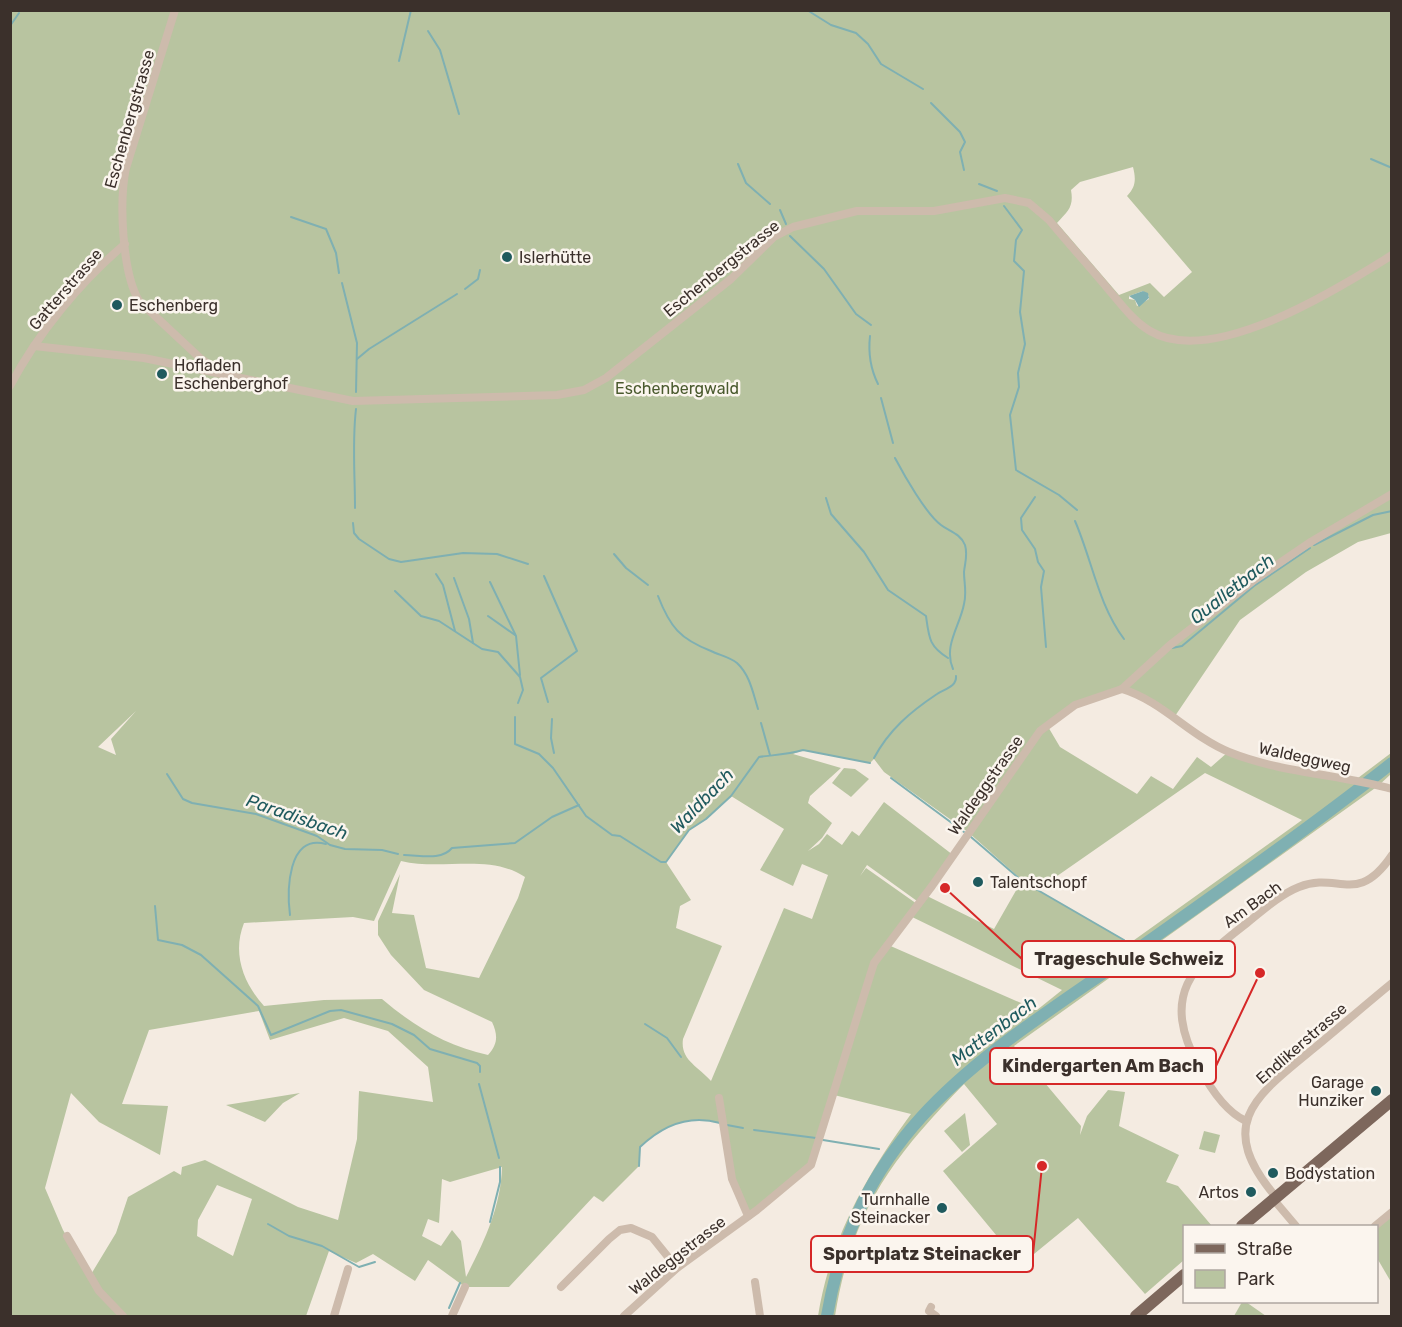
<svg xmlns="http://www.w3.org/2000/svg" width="1402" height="1327" viewBox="0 0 1402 1327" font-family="Rubik,sans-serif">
	<rect width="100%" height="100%" fill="#f4ebe1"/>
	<g fill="#b8c4a0" fill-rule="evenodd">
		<path d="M10,11H1391V533L1358,542L1306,572L1240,620L1173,719L1122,689L1082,703L1047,725L1060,747L1137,794L1151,776L1173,789L1197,757L1211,767L1228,752L1354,781L1391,753V774L1378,786L1014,1046L1081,1126L1080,1135L1087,1116L1108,1090L1125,1092L1119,1126L1179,1155L1166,1182L1178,1186L1212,1226H1184V1260L1145,1294L1078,1218L1034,1254L1006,1247L943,1171L997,1124L964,1084C891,1159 852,1211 835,1316H818C830,1240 866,1175 911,1114L834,1095L811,1165L748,1216L734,1188L720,1123C689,1114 663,1125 640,1147L639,1166L603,1202L594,1196L509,1287H465L428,1260L415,1281L373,1254L356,1263L329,1251L306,1316H11ZM1133,167C1136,179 1136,187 1127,196L1192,272L1164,297L1150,283L1119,295L1057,223C1068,211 1074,207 1071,190L1080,182ZM1143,291L1149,296V299L1137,306L1135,300L1129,299V296ZM136,711L111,739L116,755L98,747ZM803,750L870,763L874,759L884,772L968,832L1022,880L994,929L925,895L917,904L866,868L860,876L867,865L917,901L953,855L884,802L859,836L852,831L842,845L827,834L819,844L808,851L822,838L832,823L808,803L810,796L841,768L793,754ZM1205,773L1302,820L1130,943L1037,890ZM731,796L784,829L760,870L793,886L802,864L828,875L812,919L784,908L711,1081C698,1066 680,1060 683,1039L722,946L676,928L680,906L691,900L666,862L689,830L706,819ZM401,861C442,871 489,853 525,877L518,898L479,978L426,968L414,915L392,913L400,874L378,921V935L391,955L424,990L492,1022C498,1035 498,1044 488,1055C447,1046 415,1027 382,999L324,1000L264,1006C243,983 232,953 244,923L353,917L374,921ZM908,915L1062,990L1037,1010L886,944ZM259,1011L270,1040L344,1018L388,1031L428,1067L433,1102L359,1091L357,1139L338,1220L298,1207L205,1160L182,1167L181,1175L174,1171L128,1197L116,1233L90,1276L63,1230L45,1188L71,1093L99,1122L160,1155L168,1106L122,1104L149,1030ZM502,1167C501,1207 484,1242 466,1277L461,1241L452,1230L441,1246L422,1236L428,1219L439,1223L442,1179L450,1182ZM217,1185L252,1199L233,1256L197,1236L198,1220Z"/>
		<path d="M844,768L855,769L869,779L851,797L832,783Z"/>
		<path d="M300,1093L283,1103L265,1122L226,1105Z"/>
		<path d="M965,1113L970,1145L962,1152L944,1131Z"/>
		<path d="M1204,1131L1220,1135L1215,1153L1199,1149Z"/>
		<path d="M1391,1212V1282L1377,1258L1376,1226Z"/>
		<path d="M1242,1302H1246L1266,1316H1234Z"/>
	</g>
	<path fill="#7fb0b2" d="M1143,291L1148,293L1149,298L1139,307L1135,300L1129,296Z"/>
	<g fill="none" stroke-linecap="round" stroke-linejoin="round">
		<g stroke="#7fb0b2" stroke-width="2">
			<path d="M807,10L831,25L856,33L868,44L881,64L923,89"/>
			<path d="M10,26L19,13"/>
			<path d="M428,31L440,50L459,114"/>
			<path d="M399,61L411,10"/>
			<path d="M931,103L960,132L965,142L960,152L964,170"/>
			<path d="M1371,159L1392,168"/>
			<path d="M738,164L746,183L770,204"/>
			<path d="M979,184L997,191"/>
			<path d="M1004,206L1022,230L1016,240L1014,261L1024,271L1020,312L1025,344L1018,373L1019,387L1010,415L1016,470L1059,495L1077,510"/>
			<path d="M780,210L786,224"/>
			<path d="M291,217L326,229L336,253L339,273"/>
			<path d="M790,236L824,269L856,314L871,325"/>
			<path d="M342,283L357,343L356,392"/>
			<path d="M465,289L478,279L480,270"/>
			<path d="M870,336C868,354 870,368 878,384"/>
			<path d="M357,359L369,349L457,294"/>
			<path d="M881,398L893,443"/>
			<path d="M895,458C904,475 926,514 941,525C949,531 961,534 965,545C968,555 965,562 964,572C964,583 967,592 964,604C960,626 943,646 953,669"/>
			<path d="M1035,497L1021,518L1022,530L1035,549L1038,562L1044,571L1041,587L1046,647"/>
			<path d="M826,498L831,514L864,552L888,590L926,616C929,638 929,646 948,658"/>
			<path d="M355,508C355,474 352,442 356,409"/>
			<path d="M1075,521C1092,560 1098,604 1124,639"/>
			<path d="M353,523L354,533L359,539L389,559L401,562L463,553L497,554L528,564"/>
			<path d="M1314,545L1373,515L1392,511"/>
			<path d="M614,554L626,568L648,585"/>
			<path d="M436,574L443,585L455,631"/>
			<path d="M544,576L577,651L541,678L548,702"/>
			<path d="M454,578L469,619L473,643"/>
			<path d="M490,582L516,636L520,675"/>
			<path d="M395,591L421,616L439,621L482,649L498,652L520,677L523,690L518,703"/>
			<path d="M658,596C670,627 680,639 711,651C719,655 730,657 737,663C750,675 753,693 758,709"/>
			<path d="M488,616L515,635"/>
			<path d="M1172,648L1182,646L1254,586L1310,548"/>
			<path d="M515,717V744L539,754L553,768L586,816L612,835L620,836L661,862H666L689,830L706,819L731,796L759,757C774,755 790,754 803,750L870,763"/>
			<path d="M552,719L551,738L554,753"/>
			<path d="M761,723L770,755"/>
			<path d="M874,758C889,730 910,712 937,694C944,689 957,687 956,676"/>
			<path d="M167,774L183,799L192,803L256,814L317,836L330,845L345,849L382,850L398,854"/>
			<path d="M891,778L964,832"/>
			<path d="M971,837L1022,881L1124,940"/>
			<path d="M404,855C420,855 441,861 452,848L515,843L552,817L579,805"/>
			<path d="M155,906L158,940L182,945L201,955L258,1006L271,1035L330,1011L341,1010L392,1024L414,1035L430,1049L477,1063L480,1066V1072"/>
			<path d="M290,915C287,892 287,833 326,844"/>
			<path d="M1136,947L1139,948"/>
			<path d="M645,1024L667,1038L681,1057"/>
			<path d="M479,1084L499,1158"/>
			<path d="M727,1125L743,1128"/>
			<path d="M754,1130L816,1138"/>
			<path d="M823,1140L879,1149"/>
			<path d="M639,1166L640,1147C663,1125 689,1114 720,1123"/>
			<path d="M490,1222L500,1182V1167"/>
			<path d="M268,1224L289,1236L322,1246L359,1267L375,1262"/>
			<path d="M449,1308L460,1283"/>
		</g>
		<path stroke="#7fb0b2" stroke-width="12" d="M827,1316C860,1122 987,1055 1135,951C1221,890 1308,829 1392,763"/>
		<g stroke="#cdbbac" stroke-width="8">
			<path d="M175,10L126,168C119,201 122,272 139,301L200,358L218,371"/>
			<path d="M34,346L144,358L353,401L557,395L584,390L606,378L731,279L774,237L793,227L857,211H934L1005,198L1029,203L1049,220C1068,243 1089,266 1108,289C1121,304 1133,321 1150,331C1212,368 1338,289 1392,255"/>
			<path d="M10,386C38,333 80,282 125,244"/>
			<path d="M1122,689C1162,701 1190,736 1229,752C1281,773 1338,774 1392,789"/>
			<path d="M719,1098L732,1179L748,1216"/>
			<path d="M1246,1121C1226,1112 1209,1086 1199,1067C1160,995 1191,966 1247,923C1262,911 1281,894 1299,887C1338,871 1357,907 1392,855"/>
			<path d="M1276,1197C1215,1125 1254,1097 1313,1049C1340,1027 1365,1005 1392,983"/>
			<path d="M1274,1200L1296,1226"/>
			<path d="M1375,1226L1392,1212"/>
			<path d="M67,1236L99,1291L123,1316"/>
			<path d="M755,1282L760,1316"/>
			<path d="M561,1287L609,1239L620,1230L631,1228L652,1237L677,1268"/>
			<path d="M931,1307L929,1311L936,1316"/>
			<path d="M334,1316L348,1269"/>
			<path d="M452,1316L465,1287"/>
			<path d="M624,1316L677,1268L757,1210L811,1165L874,963L932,886L1040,731L1075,705L1122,689L1170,645L1253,581L1309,543L1392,494"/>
		</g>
		<g stroke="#7d675c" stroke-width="12">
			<path d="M1242,1226L1392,1100"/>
			<path d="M1136,1316L1184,1275"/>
		</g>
	</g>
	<g fill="#1f5a5e" stroke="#fbf5ee" stroke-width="2">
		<circle cx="507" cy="257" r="6"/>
		<circle cx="117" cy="305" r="6"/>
		<circle cx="162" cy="374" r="6"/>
		<circle cx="978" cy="882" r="6"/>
		<circle cx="1376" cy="1091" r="6"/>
		<circle cx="1273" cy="1173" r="6"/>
		<circle cx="1251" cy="1192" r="6"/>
		<circle cx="942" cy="1208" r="6"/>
	</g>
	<g text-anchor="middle" stroke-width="5" stroke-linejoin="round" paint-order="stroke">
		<g font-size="16" fill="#3b302b" stroke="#fbf5ee">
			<text transform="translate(129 119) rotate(-74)" y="6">Eschenbergstrasse</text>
			<text transform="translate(721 268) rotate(-39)" y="6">Eschenbergstrasse</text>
			<text transform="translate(65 289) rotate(-49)" y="6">Gatterstrasse</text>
			<text transform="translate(1305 757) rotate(12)" y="6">Waldeggweg</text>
			<text transform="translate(985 785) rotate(-55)" y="6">Waldeggstrasse</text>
			<text transform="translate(1252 904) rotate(-36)" y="6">Am Bach</text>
			<text transform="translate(1301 1043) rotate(-41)" y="6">Endlikerstrasse</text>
			<text transform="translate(677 1255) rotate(-38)" y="6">Waldeggstrasse</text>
		</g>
		<g font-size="16" fill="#3b302b" stroke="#fbf5ee" text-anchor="start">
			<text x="519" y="263">Islerhütte</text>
			<text x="129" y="311">Eschenberg</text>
			<text x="174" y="371">Hofladen<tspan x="174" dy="18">Eschenberghof</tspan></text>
			<text x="990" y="888">Talentschopf</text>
			<text x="1364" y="1088" text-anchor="end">Garage<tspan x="1364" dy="18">Hunziker</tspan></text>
			<text x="1285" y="1179">Bodystation</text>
			<text x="1239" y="1198" text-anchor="end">Artos</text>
			<text x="930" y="1205" text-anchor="end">Turnhalle<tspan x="930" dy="18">Steinacker</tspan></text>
		</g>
		<g font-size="16" fill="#4a5a2e" stroke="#fbf5ee">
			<text x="677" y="394">Eschenbergwald</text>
		</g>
		<g font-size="18" font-style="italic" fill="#1f5a5e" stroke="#fbf5ee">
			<text transform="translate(1232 589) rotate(-38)" y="6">Qualletbach</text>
			<text transform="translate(702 801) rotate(-46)" y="6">Waldbach</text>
			<text transform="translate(297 817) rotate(19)" y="6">Paradisbach</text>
			<text transform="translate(994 1031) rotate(-37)" y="6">Mattenbach</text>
		</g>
	</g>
	<path fill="none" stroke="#d62828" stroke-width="2" d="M945 888L1022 959M1260 973L1216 1066M1042 1166L1033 1254"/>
	<g fill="#d62828" stroke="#fbf5ee" stroke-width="2">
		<circle cx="945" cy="888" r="6"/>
		<circle cx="1260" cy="973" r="6"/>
		<circle cx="1042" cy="1166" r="6"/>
	</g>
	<g fill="#fbf5ee" stroke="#d62828" stroke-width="2">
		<rect x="1022" y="941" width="213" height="36" rx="6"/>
		<rect x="990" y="1048" width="226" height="36" rx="6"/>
		<rect x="811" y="1236" width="222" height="36" rx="6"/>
	</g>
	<g font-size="18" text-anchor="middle" font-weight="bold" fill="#3b302b">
		<text x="1129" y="965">Trageschule Schweiz</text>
		<text x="1103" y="1072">Kindergarten Am Bach</text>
		<text x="922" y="1260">Sportplatz Steinacker</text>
	</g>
	<rect width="1402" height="1327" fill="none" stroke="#3b302b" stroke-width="24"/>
	<rect x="1183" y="1225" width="195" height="78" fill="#fbf5ee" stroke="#aea6a0" stroke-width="1.5"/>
	<rect x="1195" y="1244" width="30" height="9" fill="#7d675c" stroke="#aea6a0" stroke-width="1.5"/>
	<text x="1237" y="1255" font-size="18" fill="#3b302b">Straße</text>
	<rect x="1195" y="1270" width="30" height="18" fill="#b8c4a0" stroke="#aea6a0" stroke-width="1.5"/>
	<text x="1237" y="1285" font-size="18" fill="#3b302b">Park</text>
</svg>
